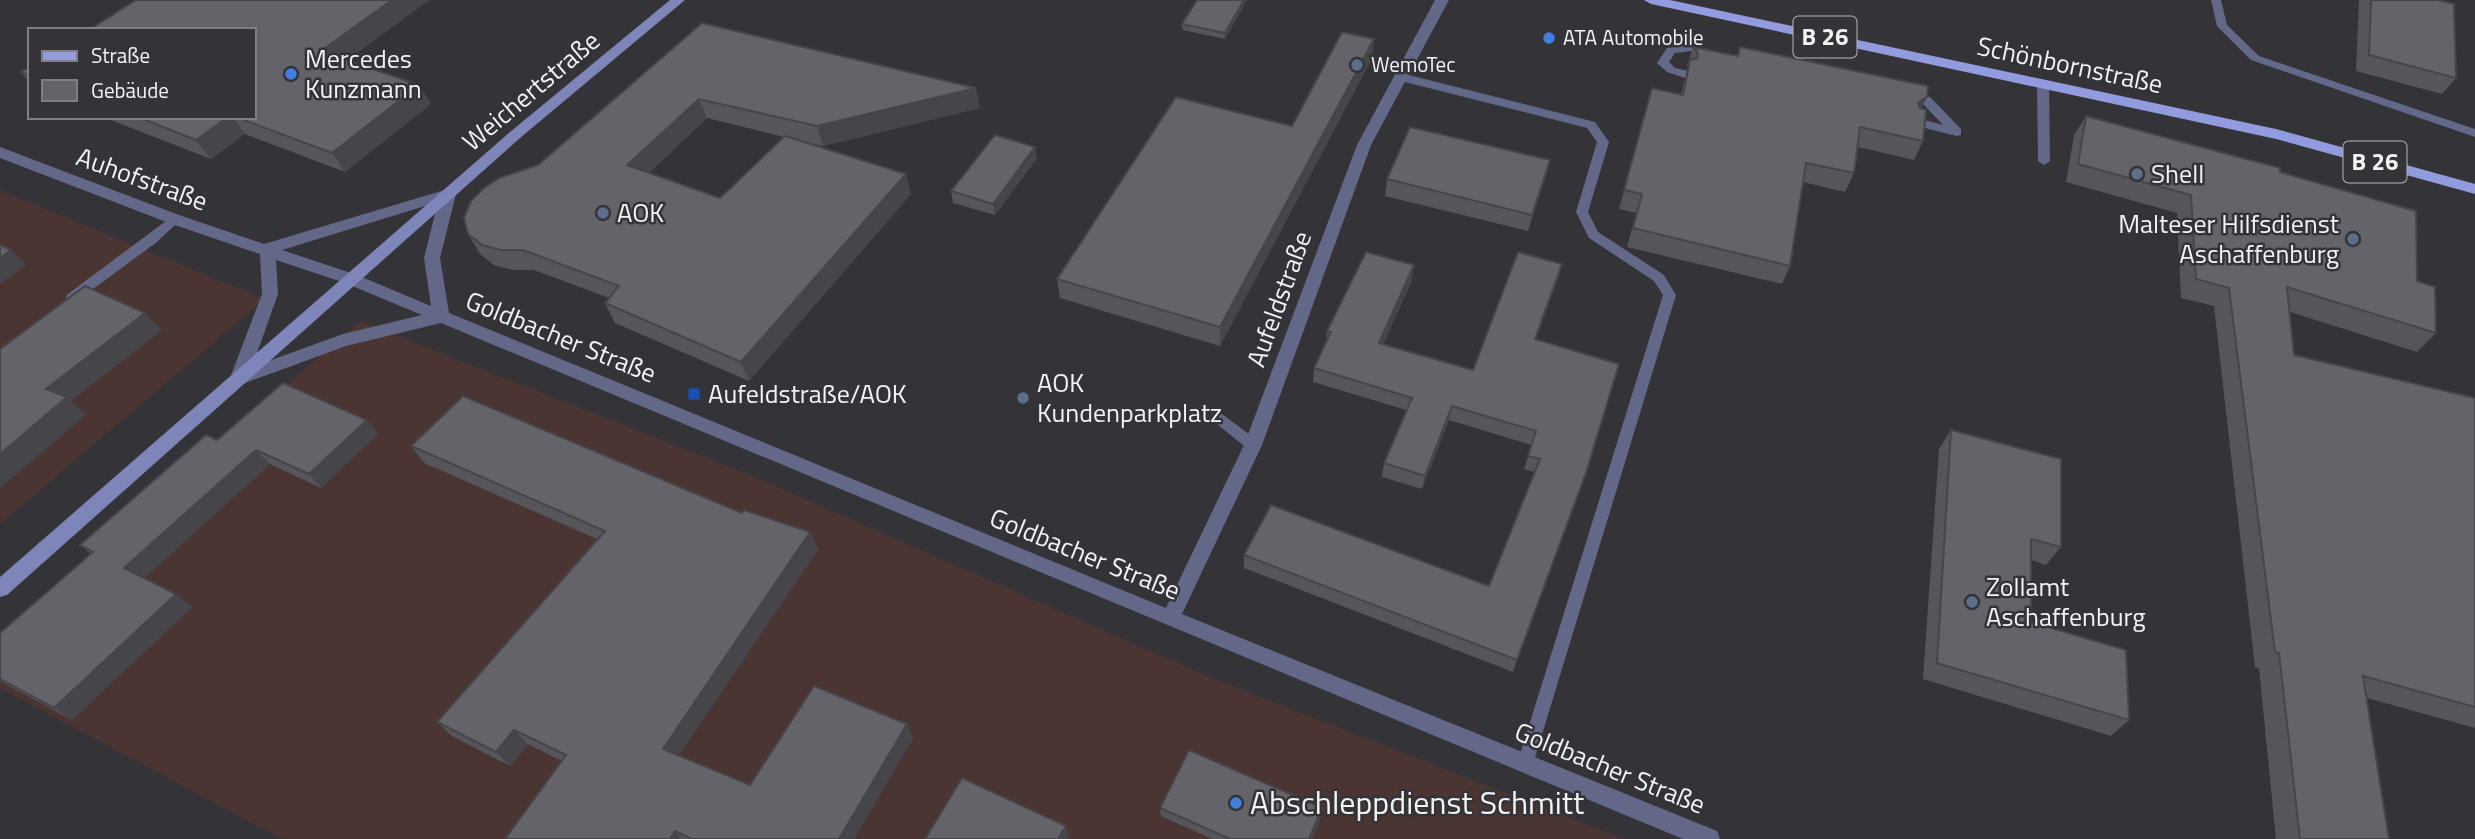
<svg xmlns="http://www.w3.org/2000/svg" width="2475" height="839" viewBox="0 0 2475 839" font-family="'Titillium Web',sans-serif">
	<rect width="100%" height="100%" fill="#333338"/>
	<g fill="#4a3532">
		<path d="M0,190L265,299L0,524Z"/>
		<path d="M360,321L753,476L1210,677L1624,839H282L0,688V635Z"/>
	</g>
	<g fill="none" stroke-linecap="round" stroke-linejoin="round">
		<g fill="#636889" fill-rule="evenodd">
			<path d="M2211,0H2221L2227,25L2259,56L2475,129V137L2251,60L2217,26Z"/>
			<path d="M1691,45L1716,51L1718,53L1712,56L1691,51L1675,53L1669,62L1675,68L1689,71L1691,74L1685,78L1667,72L1657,63L1667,48Z"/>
			<path d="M1401,73L1595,122L1609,142L1588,212L1598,232L1664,275L1676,295L1533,764L1531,770L1525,772L1519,770L1517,764L1663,295L1654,281L1589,238L1576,212L1597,142L1587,128L1397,80V74Z"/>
			<path d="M2043,80L2049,84L2050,161L2044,165L2038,161L2037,84Z"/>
			<path d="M1909,92L1930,97L1961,129V135L1957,136L1913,125L1911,122L1917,118L1943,125L1922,103L1905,99L1903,96Z"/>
			<path d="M174,215L180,219L178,222L157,242L78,300H68L66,297L68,294Z"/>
			<path d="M1218,411L1258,441L1260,445L1258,449H1248L1213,421L1211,417L1213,413Z"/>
		</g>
		<path fill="#636889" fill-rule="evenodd" d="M1435,0H1449L1371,145L1262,445L1182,614L1717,831L1720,839H1683L441,323L346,346L245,383H233L230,378L262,294L260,254L169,223L0,158V147L179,215L264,244L448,189L453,190L456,194L440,258L449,313L1166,608L1244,445L1357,145ZM438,202L424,258L431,306L357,275L282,250ZM276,260L345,283L422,315L343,334L252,367L278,294Z"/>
		<path fill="#7d85b9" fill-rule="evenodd" d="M670,0H685L520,138L7,595L0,597V577L510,132Z"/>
		<path fill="#919bde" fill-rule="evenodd" d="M1644,0H1670L2276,129L2475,184V194L2276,139L1651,4Z"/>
	</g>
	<g fill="#55555a" fill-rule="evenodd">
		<path d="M136,0H429L347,60L419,85L431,104L345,172L245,134L211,159L103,117H254Z"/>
		<path d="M1247,0L1225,39L1183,30L1182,24Z"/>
		<path d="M2359,0H2438L2456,78L2442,94L2356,71Z"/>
		<path d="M702,23L980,108L823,146L797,140L906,174L911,194L749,381L615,323L605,303L609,298L534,270H513L494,265L480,254L468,234L538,165ZM707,118L784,137L720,198L649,173Z"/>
		<path d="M1374,39L1372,58L1220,346L1060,298L1057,279L1292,126Z"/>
		<path d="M1693,47L1737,56L1740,47L1921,108L1923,141L1914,160L1858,147L1854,173L1845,192L1803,182L1790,266L1782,284L1627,247L1636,213L1619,209L1652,88L1681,94L1688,67L1687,66Z"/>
		<path d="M30,67V83L21,72Z"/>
		<path d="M2086,116L2280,172L2417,281L2436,333L2417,352L2290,312L2294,355L2475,398V728L2367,698L2389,839H2276L2259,668L2255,667L2214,306L2181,298L2177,213L2066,182L2074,135Z"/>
		<path d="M1037,158L995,215L953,203L951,191Z"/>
		<path d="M1550,160L1546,176L1528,231L1385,196L1387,179Z"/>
		<path d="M1562,264L1558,278L1536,339L1619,364L1513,672L1244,568V555L1489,586L1534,472L1524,469L1532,445L1449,420L1422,489L1382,477L1384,463L1406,410L1313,382L1314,368L1326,343L1327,331L1412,280L1383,344L1473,370Z"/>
		<path d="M367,420L378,434L321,488L270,464L144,578L192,607L72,720L0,681V633L91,554L80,545L217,440Z"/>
		<path d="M1951,430L2061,547L2046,565L2031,560V622L2129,720L2111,736L1923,679L1939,449Z"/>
		<path d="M411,446L742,513L810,532L818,549L679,755L750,785L907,724L913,738L854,839H505L562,761L528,744L510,766L452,736L437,722L597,539L424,463Z"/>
		<path d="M1160,808H1322L1321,817L1312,839H1212L1161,816Z"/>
	</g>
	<g fill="#45454a">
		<path d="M392,0H429L333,70L321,51Z"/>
		<path d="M1244,0H1247L1225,39V33Z"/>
		<path d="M1374,39L1372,58L1220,346V327Z"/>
		<path d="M419,85L431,104L345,172L332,153Z"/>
		<path d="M976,88L980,108L823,146L817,126Z"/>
		<path d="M1927,97L1918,115V103Z"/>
		<path d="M699,99L707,118L636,185L627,165Z"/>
		<path d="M228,117H232L245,134L211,159L196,140Z"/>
		<path d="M1035,147L1037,158L995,215L993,204Z"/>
		<path d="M1550,160L1546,176L1528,231L1532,215Z"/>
		<path d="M906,174L911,194L749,381L741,362Z"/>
		<path d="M11,250L26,265L0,284V258Z"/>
		<path d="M1562,264L1558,278L1531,353L1535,339Z"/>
		<path d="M1414,265L1412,280L1377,357L1379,343Z"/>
		<path d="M145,313L162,330L71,401L86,415L0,488V454L46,389Z"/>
		<path d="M1452,406L1449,420L1422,489L1425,476Z"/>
		<path d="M367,420L378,434L321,488L309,474Z"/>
		<path d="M256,450L270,464L140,582L124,568Z"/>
		<path d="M810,532L818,549L674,763L663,749Z"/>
		<path d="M176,594L192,607L72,720L54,708Z"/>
		<path d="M907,724L913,738L854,839H839Z"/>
		<path d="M514,730L528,744L510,766L496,752Z"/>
		<path d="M1322,808L1321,817L1312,839H1309Z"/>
		<path d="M1066,826L1069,837L1068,839H1058Z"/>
		<path d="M675,831L681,839H670Z"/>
	</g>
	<g fill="#636369" stroke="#45454a" stroke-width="2">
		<path d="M136,0H392L321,51L419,85L332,153L236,117H254V30H89Z"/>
		<path d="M1197,0H1244L1225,33L1182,24Z"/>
		<path d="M2371,0H2438L2454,4L2456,78L2369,55Z"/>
		<path d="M702,23L976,88L817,126L699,99L627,165L720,198L785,136L906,174L741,362L605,303L619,286L523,250H501L482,245L468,234L464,218L471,201L483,189L499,178L538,165Z"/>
		<path d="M1342,32L1374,39L1220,327L1057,279L1176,97L1292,126Z"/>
		<path d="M1693,47L1738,56L1740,47L1928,86L1927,97L1918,103L1920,108L1926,110L1923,141L1860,127L1854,173L1806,163L1790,266L1633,228L1642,194L1624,190L1652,88L1683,95L1690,60L1698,58L1697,51Z"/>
		<path d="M30,67V76L21,72Z"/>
		<path d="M2086,116L2280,168V172L2416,211L2417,281L2435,287L2436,333L2287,287L2294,355L2475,398V707L2363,676L2389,839H2300L2279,653L2275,652L2229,288L2196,279L2191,195L2078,164Z"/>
		<path d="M138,117H228L196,140Z"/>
		<path d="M1410,127L1550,160L1532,215L1387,179Z"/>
		<path d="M995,135L1035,147L993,204L951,191Z"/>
		<path d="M0,245L11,250L0,258Z"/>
		<path d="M1366,252L1414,265L1379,343L1473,370L1518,252L1562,264L1535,339L1619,364L1586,473L1517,660L1244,555L1271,505L1489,586L1540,459L1528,456L1536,431L1452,406L1425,476L1384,463L1412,398L1314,368L1331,332L1327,331Z"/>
		<path d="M85,286L145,313L46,389L67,397L0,454V349Z"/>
		<path d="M283,383L367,420L309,474L256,450L124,568L176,594L54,708L0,679V633L93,552L80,545L206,435L217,440Z"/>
		<path d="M463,396L742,513L744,510L810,532L663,749L750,785L814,686L907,724L839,839H692L675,831L670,839H505L566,755L514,730L496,752L437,722L605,531L411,446Z"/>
		<path d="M1951,430L2061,459V547L2031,539V622L2126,650L2129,720L1937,663Z"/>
		<path d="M1189,750L1322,808L1309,839H1230L1160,808Z"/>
		<path d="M962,778L1066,826L1058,839H925Z"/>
	</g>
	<g fill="#3f7fe0" stroke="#333338" stroke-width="2.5">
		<circle cx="1549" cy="38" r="7"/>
		<circle cx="291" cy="74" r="7"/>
		<circle cx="1236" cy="803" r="7"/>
	</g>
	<g fill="#5c6f8a" stroke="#333338" stroke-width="2.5">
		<circle cx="1357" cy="65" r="7"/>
		<circle cx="2137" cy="174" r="7"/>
		<circle cx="603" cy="213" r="7"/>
		<circle cx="2353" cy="239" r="7"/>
		<circle cx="1023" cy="398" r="7"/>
		<circle cx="1972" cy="602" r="7"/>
	</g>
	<rect fill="#1a4fb4" stroke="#333338" stroke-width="2.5" x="687" y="387" width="14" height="14" rx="3.5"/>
	<g text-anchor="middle" stroke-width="5" stroke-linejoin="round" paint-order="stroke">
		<g font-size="21" fill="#f2f2f5" stroke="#333338" text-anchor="start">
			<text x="1563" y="45">ATA Automobile</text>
			<text x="1371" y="72">WemoTec</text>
		</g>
		<g fill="#333338" stroke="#b9b9bc" stroke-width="2">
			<rect x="1793.5" y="16.5" width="63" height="41" rx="5"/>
			<rect x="2343.5" y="141.5" width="63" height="41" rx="5"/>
		</g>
		<g font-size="24" font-weight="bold" fill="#f2f2f5">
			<text x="1825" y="45">B 26</text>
			<text x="2375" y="170">B 26</text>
		</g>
		<g font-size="26" fill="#f2f2f5" stroke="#333338" text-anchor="start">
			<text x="305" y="68">Mercedes<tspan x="305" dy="30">Kunzmann</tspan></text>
			<text x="2151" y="183">Shell</text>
			<text x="617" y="222">AOK</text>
			<text x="2339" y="233" text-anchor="end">Malteser Hilfsdienst<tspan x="2339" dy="30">Aschaffenburg</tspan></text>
			<text x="1037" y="392">AOK<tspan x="1037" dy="30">Kundenparkplatz</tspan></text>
			<text x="708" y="403">Aufeldstraße/AOK</text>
			<text x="1986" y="596">Zollamt<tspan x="1986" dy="30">Aschaffenburg</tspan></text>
		</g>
		<g font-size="26" fill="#f2f2f5" stroke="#333338">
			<text transform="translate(2070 65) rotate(12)" y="9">Schönbornstraße</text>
			<text transform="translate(531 91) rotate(-40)" y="9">Weichertstraße</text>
			<text transform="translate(142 179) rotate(20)" y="9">Auhofstraße</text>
			<text transform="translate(1279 299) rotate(-70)" y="9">Aufeldstraße</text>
			<text transform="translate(561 337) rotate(22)" y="9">Goldbacher Straße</text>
			<text transform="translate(1085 554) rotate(22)" y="9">Goldbacher Straße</text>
			<text transform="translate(1610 768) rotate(22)" y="9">Goldbacher Straße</text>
		</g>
		<g font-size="32" fill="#f2f2f5" stroke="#333338" text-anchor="start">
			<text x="1250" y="814">Abschleppdienst Schmitt</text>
		</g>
	</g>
	<rect x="28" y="28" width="228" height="91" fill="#333338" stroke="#7f7f84" stroke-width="2"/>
	<rect x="42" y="51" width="35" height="10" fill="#919bde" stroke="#7f7f84" stroke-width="2"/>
	<text x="91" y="63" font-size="21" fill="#f2f2f5">Straße</text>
	<rect x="42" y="80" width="35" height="21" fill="#636369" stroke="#7f7f84" stroke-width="2"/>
	<text x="91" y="98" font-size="21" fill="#f2f2f5">Gebäude</text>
</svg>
